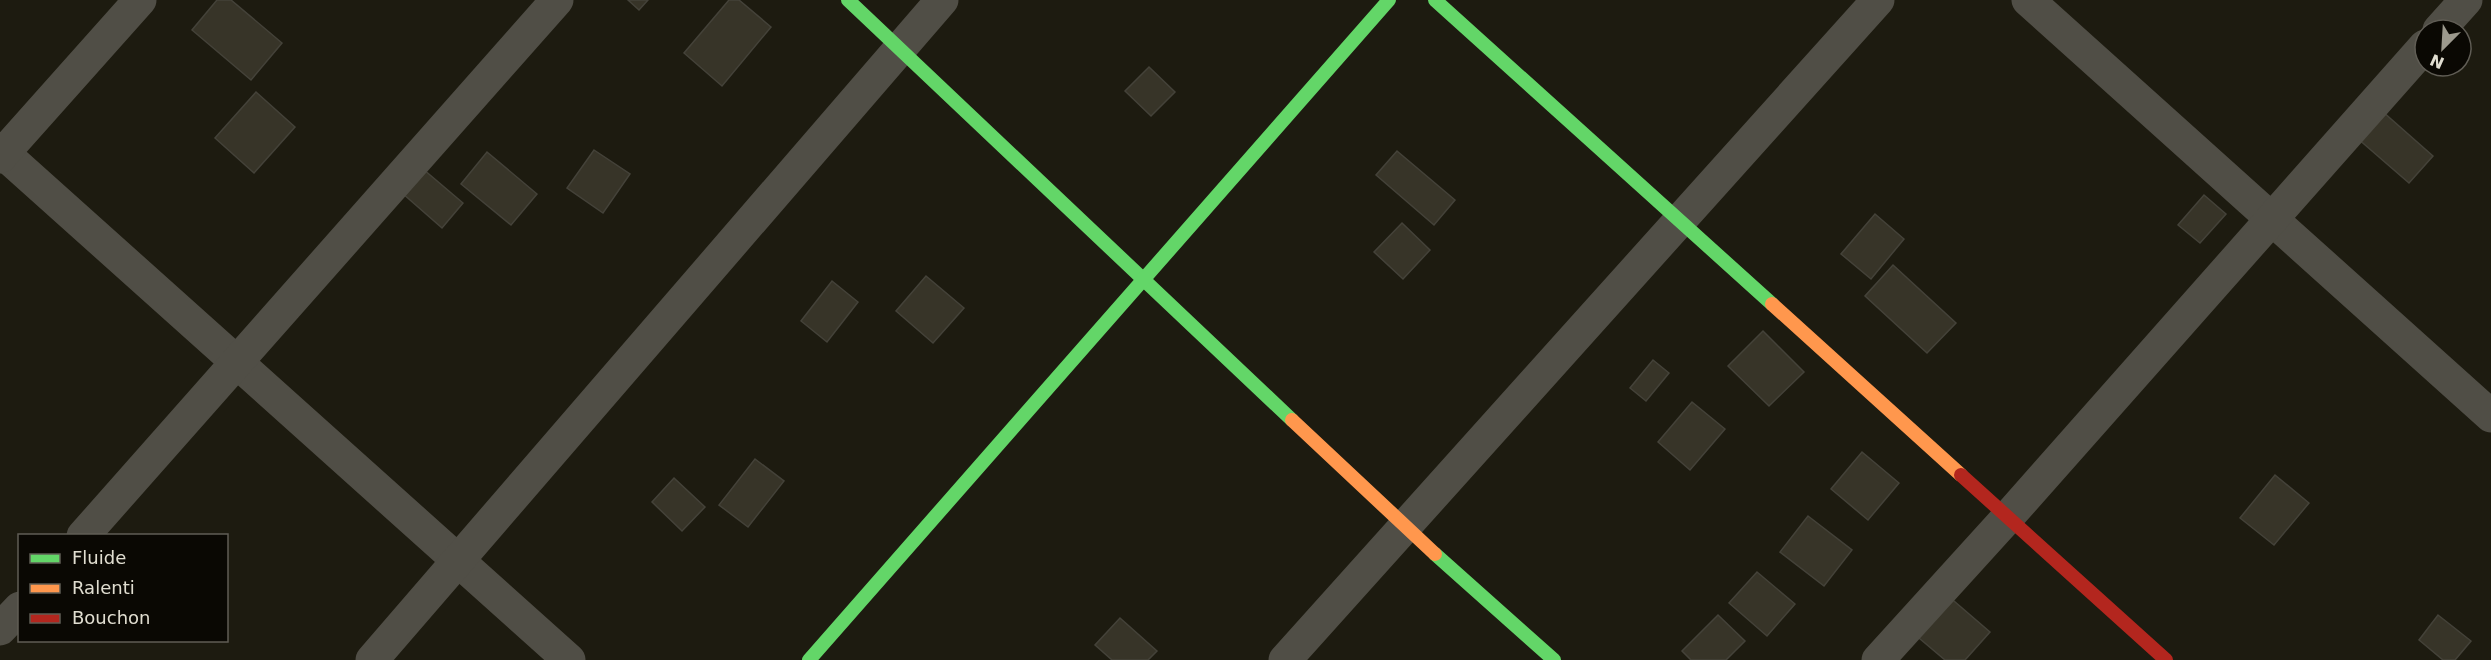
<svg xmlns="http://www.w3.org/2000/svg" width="2491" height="660" viewBox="0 0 2491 660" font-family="'DejaVu Sans',sans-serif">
	<rect width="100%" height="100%" fill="#1d1b10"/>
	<g fill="#373428" stroke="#444239" stroke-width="1.5">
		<path d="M217,0H231L282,43L251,80L192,30Z"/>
		<path d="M628,0H648L639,10Z"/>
		<path d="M729,0H739L771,27L722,86L684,53Z"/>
		<path d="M1149,67L1175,92L1151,116L1125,91Z"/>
		<path d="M256,92L295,127L254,173L215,138Z"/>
		<path d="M2382,111L2433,156L2409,183L2357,138Z"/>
		<path d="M594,150L630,174L603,213L567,188Z"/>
		<path d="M1397,151L1455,200L1434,225L1376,175Z"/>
		<path d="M487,152L537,194L511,225L461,184Z"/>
		<path d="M423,169L463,203L442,228L402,193Z"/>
		<path d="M2204,195L2226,214L2200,243L2178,225Z"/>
		<path d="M1875,214L1904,239L1871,279L1841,254Z"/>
		<path d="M1402,223L1430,250L1403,279L1374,252Z"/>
		<path d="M1893,265L1956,323L1927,353L1865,296Z"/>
		<path d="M926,276L964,308L933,343L896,311Z"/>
		<path d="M832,281L858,302L827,342L801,321Z"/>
		<path d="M1763,331L1804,372L1769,406L1728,366Z"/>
		<path d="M1653,360L1669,373L1646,401L1630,388Z"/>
		<path d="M1692,402L1725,429L1690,470L1658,442Z"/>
		<path d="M1862,452L1899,483L1868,520L1831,489Z"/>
		<path d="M755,459L784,481L748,527L719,505Z"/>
		<path d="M2275,475L2309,503L2274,545L2240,518Z"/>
		<path d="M674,478L705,507L682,531L652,502Z"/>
		<path d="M1808,516L1852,550L1824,586L1780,552Z"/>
		<path d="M1757,572L1795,604L1767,636L1729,603Z"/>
		<path d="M1947,595L1990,632L1965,660H1945L1913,633Z"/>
		<path d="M1718,615L1745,641L1726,660H1691L1682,651Z"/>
		<path d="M2438,615L2471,641L2455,660H2443L2419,640Z"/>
		<path d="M1120,618L1157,651L1148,660H1112L1095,645Z"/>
	</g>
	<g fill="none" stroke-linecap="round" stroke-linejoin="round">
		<g stroke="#504e46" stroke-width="33">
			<path d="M2028,0L2491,416"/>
			<path d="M2439,30L2466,0"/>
			<path d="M0,150L569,660"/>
			<path d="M0,157L140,0"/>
			<path d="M83,536L557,0"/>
			<path d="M0,629L20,608"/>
			<path d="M372,660L942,0"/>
			<path d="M1285,660L1878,0"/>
			<path d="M1878,660L2008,517L2425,46"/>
		</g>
		<g stroke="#63d668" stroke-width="14">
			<path d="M848,0L1292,420"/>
			<path d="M1435,0L1772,304"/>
			<path d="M1435,554L1554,660"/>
			<path d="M809,660L1389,0"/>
		</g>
		<g stroke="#ff974d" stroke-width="14">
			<path d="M1772,304L1961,475"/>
			<path d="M1292,420L1435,554"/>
		</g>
		<path stroke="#b3261e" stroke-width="14" d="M1961,475L2166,660"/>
	</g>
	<rect x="18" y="534" width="210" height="108" fill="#0a0803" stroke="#605d55" stroke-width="1.5"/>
	<rect x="30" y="554" width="30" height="9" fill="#63d668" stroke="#605d55" stroke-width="1.5"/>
	<text x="72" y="564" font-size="18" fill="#e0ddd0">Fluide</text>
	<rect x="30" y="584" width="30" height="9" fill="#ff974d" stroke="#605d55" stroke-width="1.5"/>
	<text x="72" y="594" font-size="18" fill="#e0ddd0">Ralenti</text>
	<rect x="30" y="614" width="30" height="9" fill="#b3261e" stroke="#605d55" stroke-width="1.5"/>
	<text x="72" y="624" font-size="18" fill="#e0ddd0">Bouchon</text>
	<g transform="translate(2443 48) rotate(204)"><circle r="28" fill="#0a0803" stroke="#605d55" stroke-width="1.5"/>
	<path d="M0-4.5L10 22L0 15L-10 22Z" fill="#9c998d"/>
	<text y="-9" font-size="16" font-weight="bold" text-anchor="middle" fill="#e0ddd0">N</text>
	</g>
</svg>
